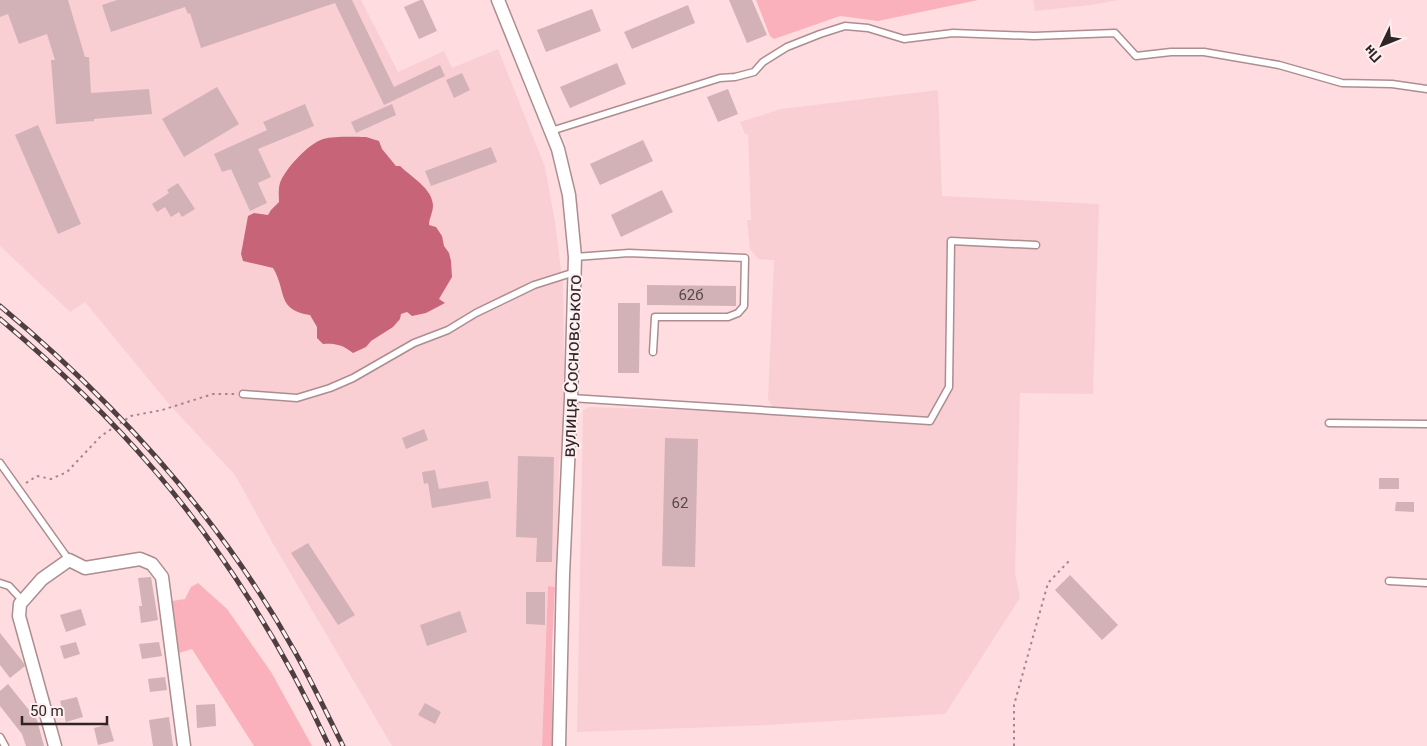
<svg xmlns="http://www.w3.org/2000/svg" width="1427" height="746" viewBox="0 0 1427 746" font-family="Roboto,sans-serif">
	<rect width="100%" height="100%" fill="#fedce0"/>
	<g fill="#f9cfd4">
		<path d="M0,0H361L398,72L444,51L452,68L498,49L545,167L555,222L563,286L564,375L562,450L559,462L557,563L555,587L548,586L542,746H392L272,542L235,475L168,403L85,302L70,312L0,246Z"/>
		<path d="M1033,0H1119L1091,5L1035,11Z"/>
		<path d="M938,90L942,196L1099,204L1093,394L1020,393L1015,572L1020,598L945,714L768,725L577,732L583,410L589,407L776,413L768,399L774,260L758,259L750,249L747,220H751L748,134H745L740,122L781,109Z"/>
	</g>
	<g fill="#fab1bb">
		<path d="M756,0H978L878,21L840,16L774,39L770,36Z"/>
		<path d="M198,583L227,609L271,672L312,746H254L192,649L179,653L172,601L185,599L191,587Z"/>
		<path d="M548,586L555,587L552,646V746H542Z"/>
	</g>
	<path fill="#c86477" d="M366,137L379,141L382,149L396,166H400C411,177 432,188 433,205C433,213 429,218 429,225L436,227L442,236L444,246L449,253L451,261L452,277L439,299L445,303L426,313L412,316L407,312L401,314L400,319L393,327L371,341L366,347L353,353C343,345 335,343 323,344L317,338V327L310,315C276,310 287,291 273,268L243,261L241,254L248,216L254,213L268,215L271,210L279,202C279,196 278,190 280,183C285,169 308,144 323,139C335,136 353,137 366,137Z"/>
	<g fill="#d2b2b6">
		<path d="M0,0H68L85,57H89L91,93L149,89L152,114L94,119V121L56,124L51,60H55L47,34L19,44L8,14L0,17Z"/>
		<path d="M117,0H352L394,87L440,65L445,76L384,105L335,3L201,48L190,13L188,14L185,7L111,32L102,5Z"/>
		<path d="M420,0H423L437,31L419,39L404,7Z"/>
		<path d="M729,0H752L767,35L747,43Z"/>
		<path d="M688,5L695,23L632,49L624,32Z"/>
		<path d="M592,9L601,31L546,52L537,30Z"/>
		<path d="M617,63L626,84L570,108L560,87Z"/>
		<path d="M462,73L470,90L454,98L446,80Z"/>
		<path d="M217,87L239,124L184,157L162,119Z"/>
		<path d="M728,89L738,114L718,122L707,97Z"/>
		<path d="M305,104L314,126L258,149L271,177L258,183L267,203L250,211L231,169L222,172L214,154L267,130L263,122Z"/>
		<path d="M392,104L396,115L356,133L351,122Z"/>
		<path d="M38,125L81,224L58,234L15,135Z"/>
		<path d="M643,140L653,161L600,185L590,164Z"/>
		<path d="M491,147L497,162L431,186L425,171Z"/>
		<path d="M178,183L195,209L182,217L179,212L171,217L165,207L157,212L152,204L169,193L167,190Z"/>
		<path d="M662,190L673,212L621,237L611,215Z"/>
		<path d="M647,285L736,286V306L647,305Z"/>
		<path d="M618,303H640L639,373H618Z"/>
		<path d="M424,429L428,440L406,449L402,438Z"/>
		<path d="M665,438L698,439L695,567L662,566Z"/>
		<path d="M518,456L554,457L552,562H536L537,538L516,537Z"/>
		<path d="M435,470L439,489L488,481L491,498L432,508L428,483L424,484L422,472Z"/>
		<rect x="1379" y="478" width="20" height="11"/>
		<path d="M1396,502H1414V512L1395,511Z"/>
		<path d="M308,543L355,615L338,625L291,553Z"/>
		<path d="M1070,575L1118,625L1102,640L1055,590Z"/>
		<path d="M151,577L158,620L141,623L139,606H142L138,578Z"/>
		<path d="M526,592H545V625L526,624Z"/>
		<path d="M81,609L86,625L66,632L60,615Z"/>
		<path d="M460,611L467,632L427,646L420,625Z"/>
		<path d="M0,633L23,662L25,666L10,678L0,665Z"/>
		<path d="M76,642L80,654L64,659L60,646Z"/>
		<path d="M159,642L162,656L142,659L139,644Z"/>
		<path d="M165,677L167,690L150,692L148,679Z"/>
		<path d="M8,684L37,720L44,746H26L22,734L0,706V691Z"/>
		<path d="M77,697L83,717L66,722L60,701Z"/>
		<path d="M425,703L441,712L435,724L418,715Z"/>
		<path d="M215,704L216,726L197,728L196,705Z"/>
		<path d="M169,717L173,746H153L149,720Z"/>
		<path d="M109,724L114,741L98,745L94,728Z"/>
	</g>
	<g fill="none" stroke-linecap="round" stroke-linejoin="round">
		<defs>
			<g id="service">
				<path d="M551,131L720,78L735,77L754,72L763,62L787,47L820,34L845,26L868,28L904,39L953,33L1034,36L1115,33L1136,56L1171,52H1204L1279,65L1342,83L1392,84L1427,89"/>
				<path d="M575,257L629,253L745,258L744,306L738,313L728,317H655L653,352"/>
				<path d="M243,394L297,398L330,388L353,378L414,343L448,330L476,313L534,285L575,272"/>
				<path d="M571,398L930,421L949,387L951,241L1036,245"/>
				<path d="M1329,423L1427,424"/>
				<path d="M0,463L69,560"/>
				<path d="M1389,581L1427,583"/>
				<path d="M0,583L9,586L22,600"/>
				<path d="M0,737L5,746"/>
			</g>
			<g id="minor">
				<path d="M498,0L558,149L569,195L575,257L571,398L563,575L559,746"/>
				<path d="M55,746L19,616L20,604L42,579L69,560L85,568L140,559L152,564L162,577L184,746"/>
			</g>
		</defs>
		<use href="#service" stroke="#ac8d90" stroke-width="9"/>
		<use href="#minor" stroke="#ac8d90" stroke-width="15"/>
		<g stroke="#9f878a" stroke-width="2" stroke-dasharray="2.5 4" stroke-linecap="butt">
			<path d="M26,483L37,476L51,479L67,472L101,436L131,416L162,410L213,394H235"/>
			<path d="M1014,746V705L1048,583L1069,561"/>
		</g>
		<use href="#service" stroke="#fff" stroke-width="6"/>
		<use href="#minor" stroke="#fff" stroke-width="12"/>
		<defs>
			<g id="rail">
				<path d="M0,306C116,403 221,519 295,652C312,682 327,714 343,746"/>
				<path d="M0,319C56,366 109,417 156,472C225,553 285,650 329,746"/>
			</g>
		</defs>
		<use href="#rail" stroke="#4f3f42" stroke-width="5"/>
		<use href="#rail" stroke="#fdeff0" stroke-width="3" stroke-dasharray="9" stroke-linecap="butt"/>
	</g>
	<g text-anchor="middle" stroke-width="4" stroke-linejoin="round" paint-order="stroke">
		<g font-size="15" fill="#59484a">
			<text x="691" y="300">62б</text>
			<text x="680" y="508">62</text>
		</g>
		<g font-size="18" fill="#312426" stroke="#fdeff0">
			<text transform="translate(572 366) rotate(-88)" y="6">вулиця Сосновського</text>
		</g>
	</g>
	<g transform="translate(1382 45) rotate(227)" stroke="#fdeff0" stroke-width="4" paint-order="stroke">
	<path d="M0-4L9 19L0 12L-9 19Z" fill="#312426"/>
	<text y="-8" font-size="14" font-weight="bold" text-anchor="middle" fill="#312426">Пн</text>
	</g>
	<path d="M22 716v8h85v-8" fill="none" stroke="#312426" stroke-width="2.5"/>
	<text x="30" y="716" font-size="15" fill="#312426" stroke="#fdeff0" stroke-width="4" paint-order="stroke">50 m</text>
</svg>
